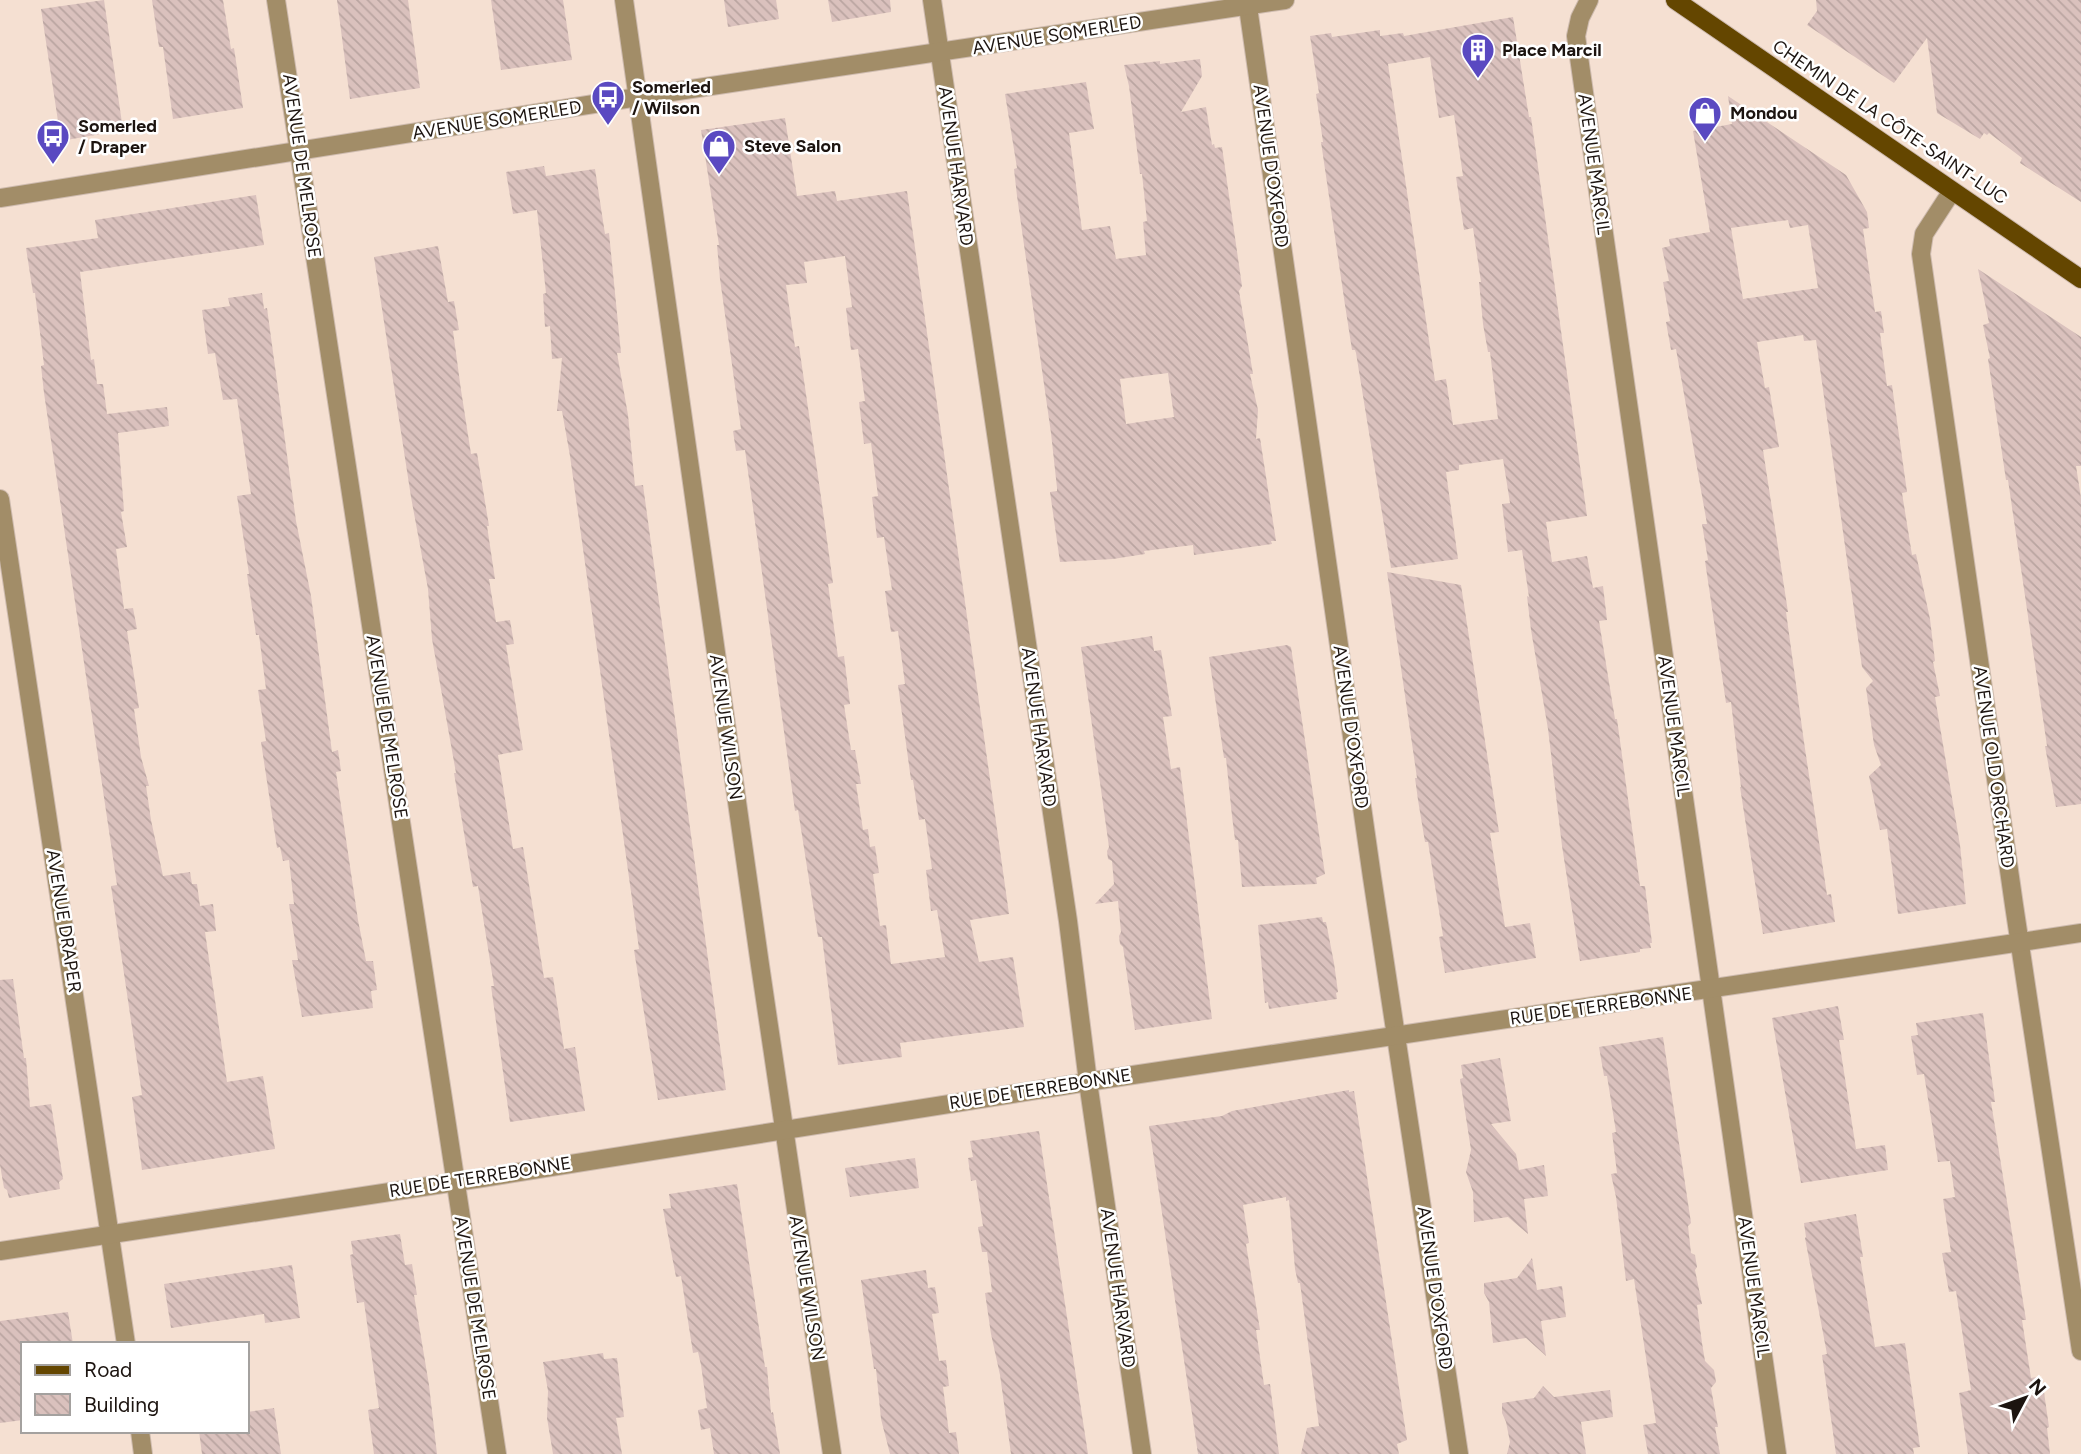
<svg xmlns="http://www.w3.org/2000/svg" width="2081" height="1454" viewBox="0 0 2081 1454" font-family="Figtree,sans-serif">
	<defs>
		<pattern id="building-back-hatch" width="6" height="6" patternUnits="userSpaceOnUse" patternTransform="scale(1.75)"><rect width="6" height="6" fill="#dac1bd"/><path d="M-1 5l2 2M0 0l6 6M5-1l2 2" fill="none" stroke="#baa5a1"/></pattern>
	</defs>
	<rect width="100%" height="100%" fill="#f5e0d2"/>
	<g fill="url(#building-back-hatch)" fill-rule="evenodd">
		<path d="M104,0L123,130L61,141L41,9Z"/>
		<path d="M152,0H223L231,49L234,48L243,108L173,119L163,47H159Z"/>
		<path d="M337,0H408L420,88L350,99Z"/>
		<path d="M491,0H563L572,60L501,70Z"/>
		<path d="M724,0H776L779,19L728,27Z"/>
		<path d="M828,0H890L891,12L832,22Z"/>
		<path d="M1816,0H2081V202L2020,163L2022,158L1989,133L1987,135L1984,133L1980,139L1937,113L1927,38L1894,83L1807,25L1817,11Z"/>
		<path d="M1513,17L1529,117H1531L1587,516L1546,522L1552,562L1587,556L1593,588L1603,586L1607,620L1599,621L1615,719H1617L1640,886H1645L1652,943H1650L1651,948L1640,949V952L1580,961L1562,846L1548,729L1531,630L1527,596L1529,597L1522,550L1508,552L1502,504L1510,503L1503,459L1459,465V470L1446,472L1458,559L1391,568L1356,353L1355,350H1352L1345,305L1321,142H1323L1316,94L1319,93L1310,36L1331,33L1332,37L1380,30V36L1403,33L1404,36ZM1430,57L1439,118L1454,115L1463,176L1456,177L1464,230L1473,228L1481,282H1479L1483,324L1488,352H1490L1498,419L1453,425L1446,379L1435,381L1388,64Z"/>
		<path d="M1200,59L1202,76L1181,112L1206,107L1212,145L1214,144L1215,148L1222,147L1242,286L1239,291L1253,374H1250L1258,410L1256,439L1260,438L1276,541H1271L1272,544L1194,555L1193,545L1144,551L1145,554L1113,559L1060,562L1050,492L1057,491V488L1051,433L1017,196L1014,169L1017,168L1005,94L1086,82L1094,129L1069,133L1082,230L1110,226L1116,259L1146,255L1143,222L1147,221L1142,174H1140L1129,86L1124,65L1160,61V64ZM1168,373L1174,417L1126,424L1120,379Z"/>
		<path d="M1728,96L1846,175L1867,212L1869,228L1863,229L1875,312L1881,311L1884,333H1880L1887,386L1892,385L1895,407L1907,492L1902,493L1912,555L1916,554L1930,619L1935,661L1933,662L1940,696L1935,697L1960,845L1966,904L1898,914L1887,829L1880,830L1869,776L1881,765L1874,745L1866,688L1873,681L1862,667L1816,340L1804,341L1803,335L1757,342L1765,388L1769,387L1779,447L1763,450L1788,612H1786L1804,742L1827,895L1831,894L1835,922L1763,934L1740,787H1741L1731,702L1726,703L1705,561L1708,560L1702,524H1707L1676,349L1671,350L1666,322L1670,321L1663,282L1669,281L1662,248L1670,246L1669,239L1710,232L1693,131L1732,124ZM1788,220L1790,228L1808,225L1818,288L1743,299L1731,228Z"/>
		<path d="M785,118L797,196L835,191L837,201L907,191L1009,914L970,920L979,962L1013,957L1024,1027L900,1043L902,1057L838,1065L822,937H818L798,810L795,811L745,450L736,451L733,431L741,429L720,279L717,245H719L701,130ZM845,256L852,307L846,308L851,350L858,349L865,401L859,402L864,444L871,443L878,496L872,497L877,538L884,537L892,590L885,591L891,632L898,631L905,684L898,685L911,780H913L919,820L925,819L932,869L926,870L931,911L937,910L945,957L891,964L886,925L880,926L873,874L879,873L875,846L870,847L868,829L863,830L856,784H861L855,750H851L844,705L850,704L844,656L838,657L828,584L833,583L821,497L799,346L795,347L786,285L807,283L804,262Z"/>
		<path d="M544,166L546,176L595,169L605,234L609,233L621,353H617L628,415L635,486L643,485L726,1090L658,1100L634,950L639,949L570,456L562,411H557L562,358L552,359L550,326L545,327L543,294L546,293L537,210L513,214L506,172Z"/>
		<path d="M256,195L264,245L80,272L91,360L94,359L97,384H103L107,414L167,407L169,426L118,433L124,511L121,512L127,547L116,549L124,609L133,608L137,629L127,631L139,708L134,709L141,757L149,786H146L151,820L163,876L190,872L192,884H197L200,906L213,904L216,931L205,932L227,1082L263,1076L275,1149L142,1170L132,1097L142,1095L111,886L117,885L44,393L41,366L44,365L35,293H33L26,248L98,238L95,220Z"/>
		<path d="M438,246L448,302L454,301L459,330L453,331L461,390L471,454L477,453L489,526H487L495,579H489L496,622L510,620L514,644L506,645L523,750L498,755L513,849L523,847L544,978L553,977L564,1049L575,1047L585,1111L510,1122L491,986H494L478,886L473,887L454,773H456L432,639L428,589L411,497L374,257Z"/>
		<path d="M1978,269L2081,337V466H2076L2081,498V804L2056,807L2045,746H2047L2008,480H2006L1988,359L1990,358L1983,325L1989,323Z"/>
		<path d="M262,293L264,309L267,308L296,521L311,596L332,752L338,750L341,771L336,772L358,920L366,961H373L377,990L371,991L373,1008L302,1017L292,960H298L289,904H294L289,860L283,861L280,847L277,848L261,742L266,741L258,690L266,689L259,635H256L247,574H249L237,496L251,494L240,420L237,399L223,400L215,353L208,354L202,310L230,306L228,298Z"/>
		<path d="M1387,572L1461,585L1499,832L1490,833L1505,927L1530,923L1536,958L1445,973L1439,937L1443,936L1428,842H1425L1418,800L1415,778H1417Z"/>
		<path d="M1152,636L1154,651L1161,650L1172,716L1163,717L1171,769L1180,767L1212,1019L1135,1030L1123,947L1120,944L1119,936L1121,932L1118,901L1095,904L1114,884L1112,861L1108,859L1107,851L1109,847L1081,647Z"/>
		<path d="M1287,645L1291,647L1325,874L1316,878L1317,884L1242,887L1238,840H1235L1232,816L1226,758H1224L1209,657Z"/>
		<path d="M1322,917L1323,922H1326L1334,963L1338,992L1336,993L1337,999L1269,1009L1268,1002L1265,1003L1258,925Z"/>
		<path d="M13,979L24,1058H26L30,1107L51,1104L63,1179L59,1182L60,1189L9,1198L7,1190L4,1188L0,1165V980Z"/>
		<path d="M1838,1006L1844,1040H1839L1856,1149L1885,1145L1888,1170L1801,1183L1772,1018Z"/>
		<path d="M1983,1013L1995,1102H1991L2026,1320H2022L2031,1378L2038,1377L2041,1392H2044L2049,1427L2047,1428L2050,1454H1968L1959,1393L1971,1390L1956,1291L1949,1292L1942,1253L1951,1252L1943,1199L1955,1197L1950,1161L1938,1162L1924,1074L1917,1075L1911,1036L1918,1035L1916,1023Z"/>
		<path d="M1663,1037L1691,1223L1688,1226L1691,1253L1695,1255L1697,1267L1695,1270L1702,1304L1697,1305L1702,1343L1705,1361L1714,1370L1716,1382L1711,1388L1718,1427H1715L1720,1454H1648L1643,1425L1656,1423L1634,1279L1626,1281L1616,1197L1611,1174L1617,1173L1612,1133L1616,1132L1607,1076H1604L1599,1047Z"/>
		<path d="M1500,1058L1511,1121L1491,1124L1516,1154L1519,1170L1544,1165L1548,1196L1524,1199L1528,1234L1508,1217L1474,1222L1473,1192L1466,1172L1471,1150L1460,1079L1463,1078L1461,1065Z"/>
		<path d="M1349,1090V1092L1354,1091L1407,1440L1397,1444L1399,1454H1301L1307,1428L1319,1426L1300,1283H1298L1295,1269L1289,1200L1286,1201V1197L1243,1205L1249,1243L1246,1244L1260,1330H1256L1264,1385L1270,1384L1279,1454H1198L1149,1126L1222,1116L1232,1111Z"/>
		<path d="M1039,1131L1075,1370L1088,1454H1011L1000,1375L991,1334L985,1293L992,1292L987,1252H982L978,1227L983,1226L976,1180L971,1181L968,1158L973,1157L970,1141Z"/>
		<path d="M915,1158L919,1188L850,1197L845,1168Z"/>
		<path d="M737,1184L765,1367H767L771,1413L773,1412L780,1454H714L710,1428L701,1430L698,1410L707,1408L701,1365L698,1352L693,1353L681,1276L676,1277L663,1209L671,1208L669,1194Z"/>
		<path d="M1856,1214L1863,1257H1860L1875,1347L1905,1343L1920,1447L1913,1448L1914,1454H1836L1822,1355L1827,1354L1805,1238L1806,1237L1804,1223Z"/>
		<path d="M400,1234L405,1265L412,1264L417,1295H414L429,1385L437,1454H374L368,1410L379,1408L364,1302L357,1303L350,1255L353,1254L351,1241Z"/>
		<path d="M1532,1258L1537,1290L1562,1286L1566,1317L1541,1321L1546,1356L1526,1338L1493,1343L1489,1302L1484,1293V1283L1517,1278Z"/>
		<path d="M292,1265L300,1318L265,1323L264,1314L171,1328L164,1284Z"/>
		<path d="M926,1270L928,1288L935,1287L939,1313L932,1314L939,1361L946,1360L949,1386L943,1387L949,1433L956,1432L959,1454H890L881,1419L876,1369H874L861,1280Z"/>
		<path d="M68,1312L73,1344H23V1420L0,1423V1321Z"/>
		<path d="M603,1353L604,1359L617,1358L624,1417L616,1418L622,1454H553L547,1418L548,1391L543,1362Z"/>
		<path d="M1543,1386L1554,1397L1610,1390L1613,1417L1581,1422L1586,1454H1507L1510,1442L1506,1422L1502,1413V1403L1534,1398Z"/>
		<path d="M274,1408L281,1454H202L199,1431H247V1412Z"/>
	</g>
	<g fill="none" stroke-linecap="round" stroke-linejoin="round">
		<defs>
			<g id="minor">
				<path d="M276,0L497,1454"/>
				<path d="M624,0L760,965L832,1454"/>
				<path d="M932,0L1068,921L1088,1082L1142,1454"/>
				<path d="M1247,0L1372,877L1459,1454"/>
				<path d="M1589,0L1580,18L1576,36L1777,1454"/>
				<path d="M1952,191L1924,234L1921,254L2014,905L2081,1351"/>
				<path d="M0,198L638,97L1285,0"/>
				<path d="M0,499L126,1344"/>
				<path d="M0,1251L482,1178L1113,1078L2081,933"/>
				<path d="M140,1431L143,1454"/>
			</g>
			<path id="major" d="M1675,0L2081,279"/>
		</defs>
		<use href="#minor" stroke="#cebbaf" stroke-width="20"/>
		<use href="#major" stroke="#cebbaf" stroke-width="20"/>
		<use href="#minor" stroke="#a28d68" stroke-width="18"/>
		<use href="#major" stroke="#644600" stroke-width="18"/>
	</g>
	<defs>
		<symbol id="building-pin" viewBox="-11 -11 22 30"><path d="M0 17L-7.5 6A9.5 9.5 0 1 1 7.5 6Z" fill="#5a49c1" stroke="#fff"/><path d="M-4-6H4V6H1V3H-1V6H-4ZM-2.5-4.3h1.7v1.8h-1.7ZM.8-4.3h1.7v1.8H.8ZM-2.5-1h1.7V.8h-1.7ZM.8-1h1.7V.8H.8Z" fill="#fff"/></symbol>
		<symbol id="bus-pin" viewBox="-11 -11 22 30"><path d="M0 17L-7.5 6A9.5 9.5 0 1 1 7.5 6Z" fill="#5a49c1" stroke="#fff"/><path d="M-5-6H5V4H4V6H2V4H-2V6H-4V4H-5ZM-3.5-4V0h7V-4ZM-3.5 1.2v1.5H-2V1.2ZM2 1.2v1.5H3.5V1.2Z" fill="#fff"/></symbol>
		<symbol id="shop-pin" viewBox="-11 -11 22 30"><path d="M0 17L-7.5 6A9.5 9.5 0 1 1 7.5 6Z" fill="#5a49c1" stroke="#fff"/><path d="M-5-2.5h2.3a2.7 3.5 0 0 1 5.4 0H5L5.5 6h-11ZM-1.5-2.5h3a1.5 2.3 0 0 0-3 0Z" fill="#fff"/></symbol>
	</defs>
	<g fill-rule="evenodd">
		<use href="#building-pin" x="1459" y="31" width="38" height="52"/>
		<use href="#bus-pin" x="589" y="78" width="38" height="52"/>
		<use href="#shop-pin" x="1686" y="94" width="38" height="52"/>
		<use href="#bus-pin" x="34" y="117" width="38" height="52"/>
		<use href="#shop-pin" x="700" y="127" width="38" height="52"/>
	</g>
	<g text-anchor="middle" stroke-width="5" stroke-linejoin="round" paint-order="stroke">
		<g font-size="18" fill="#1c1410" stroke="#fff">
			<text transform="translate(1057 35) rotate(-9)" y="6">AVENUE SOMERLED</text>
			<text transform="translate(497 120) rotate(-9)" y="6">AVENUE SOMERLED</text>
			<text transform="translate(1890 122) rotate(34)" y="6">CHEMIN DE LA CÔTE-SAINT-LUC</text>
			<text transform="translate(1594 164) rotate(82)" y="6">AVENUE MARCIL</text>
			<text transform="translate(302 166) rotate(82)" y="6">AVENUE DE MELROSE</text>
			<text transform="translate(956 166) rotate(82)" y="6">AVENUE HARVARD</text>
			<text transform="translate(1271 166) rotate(82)" y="6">AVENUE D'OXFORD</text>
			<text transform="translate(1674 726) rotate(82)" y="6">AVENUE MARCIL</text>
			<text transform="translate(387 727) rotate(81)" y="6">AVENUE DE MELROSE</text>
			<text transform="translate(726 727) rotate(82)" y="6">AVENUE WILSON</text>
			<text transform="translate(1039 727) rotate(82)" y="6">AVENUE HARVARD</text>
			<text transform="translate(1351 727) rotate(82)" y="6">AVENUE D'OXFORD</text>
			<text transform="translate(1994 767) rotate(82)" y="6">AVENUE OLD ORCHARD</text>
			<text transform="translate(64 921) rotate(81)" y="6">AVENUE DRAPER</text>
			<text transform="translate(1601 1006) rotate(-8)" y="6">RUE DE TERREBONNE</text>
			<text transform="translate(1040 1089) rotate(-9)" y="6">RUE DE TERREBONNE</text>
			<text transform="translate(480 1177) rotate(-9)" y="6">RUE DE TERREBONNE</text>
			<text transform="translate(1754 1287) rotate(82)" y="6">AVENUE MARCIL</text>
			<text transform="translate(807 1288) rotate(81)" y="6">AVENUE WILSON</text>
			<text transform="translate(1118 1288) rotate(82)" y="6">AVENUE HARVARD</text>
			<text transform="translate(1435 1288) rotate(82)" y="6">AVENUE D'OXFORD</text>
			<text transform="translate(475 1308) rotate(81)" y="6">AVENUE DE MELROSE</text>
		</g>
		<g font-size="18" font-weight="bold" fill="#1c1410" stroke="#fff" text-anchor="start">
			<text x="1502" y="56">Place Marcil</text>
			<text x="632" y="93">Somerled<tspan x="632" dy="21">/ Wilson</tspan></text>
			<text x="1730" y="119">Mondou</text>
			<text x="78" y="132">Somerled<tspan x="78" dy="21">/ Draper</tspan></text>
			<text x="744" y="152">Steve Salon</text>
		</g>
	</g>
	<rect x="21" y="1342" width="228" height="91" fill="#ffffff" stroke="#a4a19f" stroke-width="2"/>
	<rect x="35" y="1365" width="35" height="10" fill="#644600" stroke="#a4a19f" stroke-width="2"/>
	<text x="84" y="1377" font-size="21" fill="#1c1410">Road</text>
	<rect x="35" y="1394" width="35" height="21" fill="url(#building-back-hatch)" stroke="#a4a19f" stroke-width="2"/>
	<text x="84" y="1412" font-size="21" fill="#1c1410">Building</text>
	<g transform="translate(2025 1398) rotate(49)" stroke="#ffffff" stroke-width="5" paint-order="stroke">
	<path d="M0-5L12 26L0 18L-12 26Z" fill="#1c1410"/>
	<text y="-10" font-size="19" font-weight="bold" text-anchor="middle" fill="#1c1410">N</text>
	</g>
</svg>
